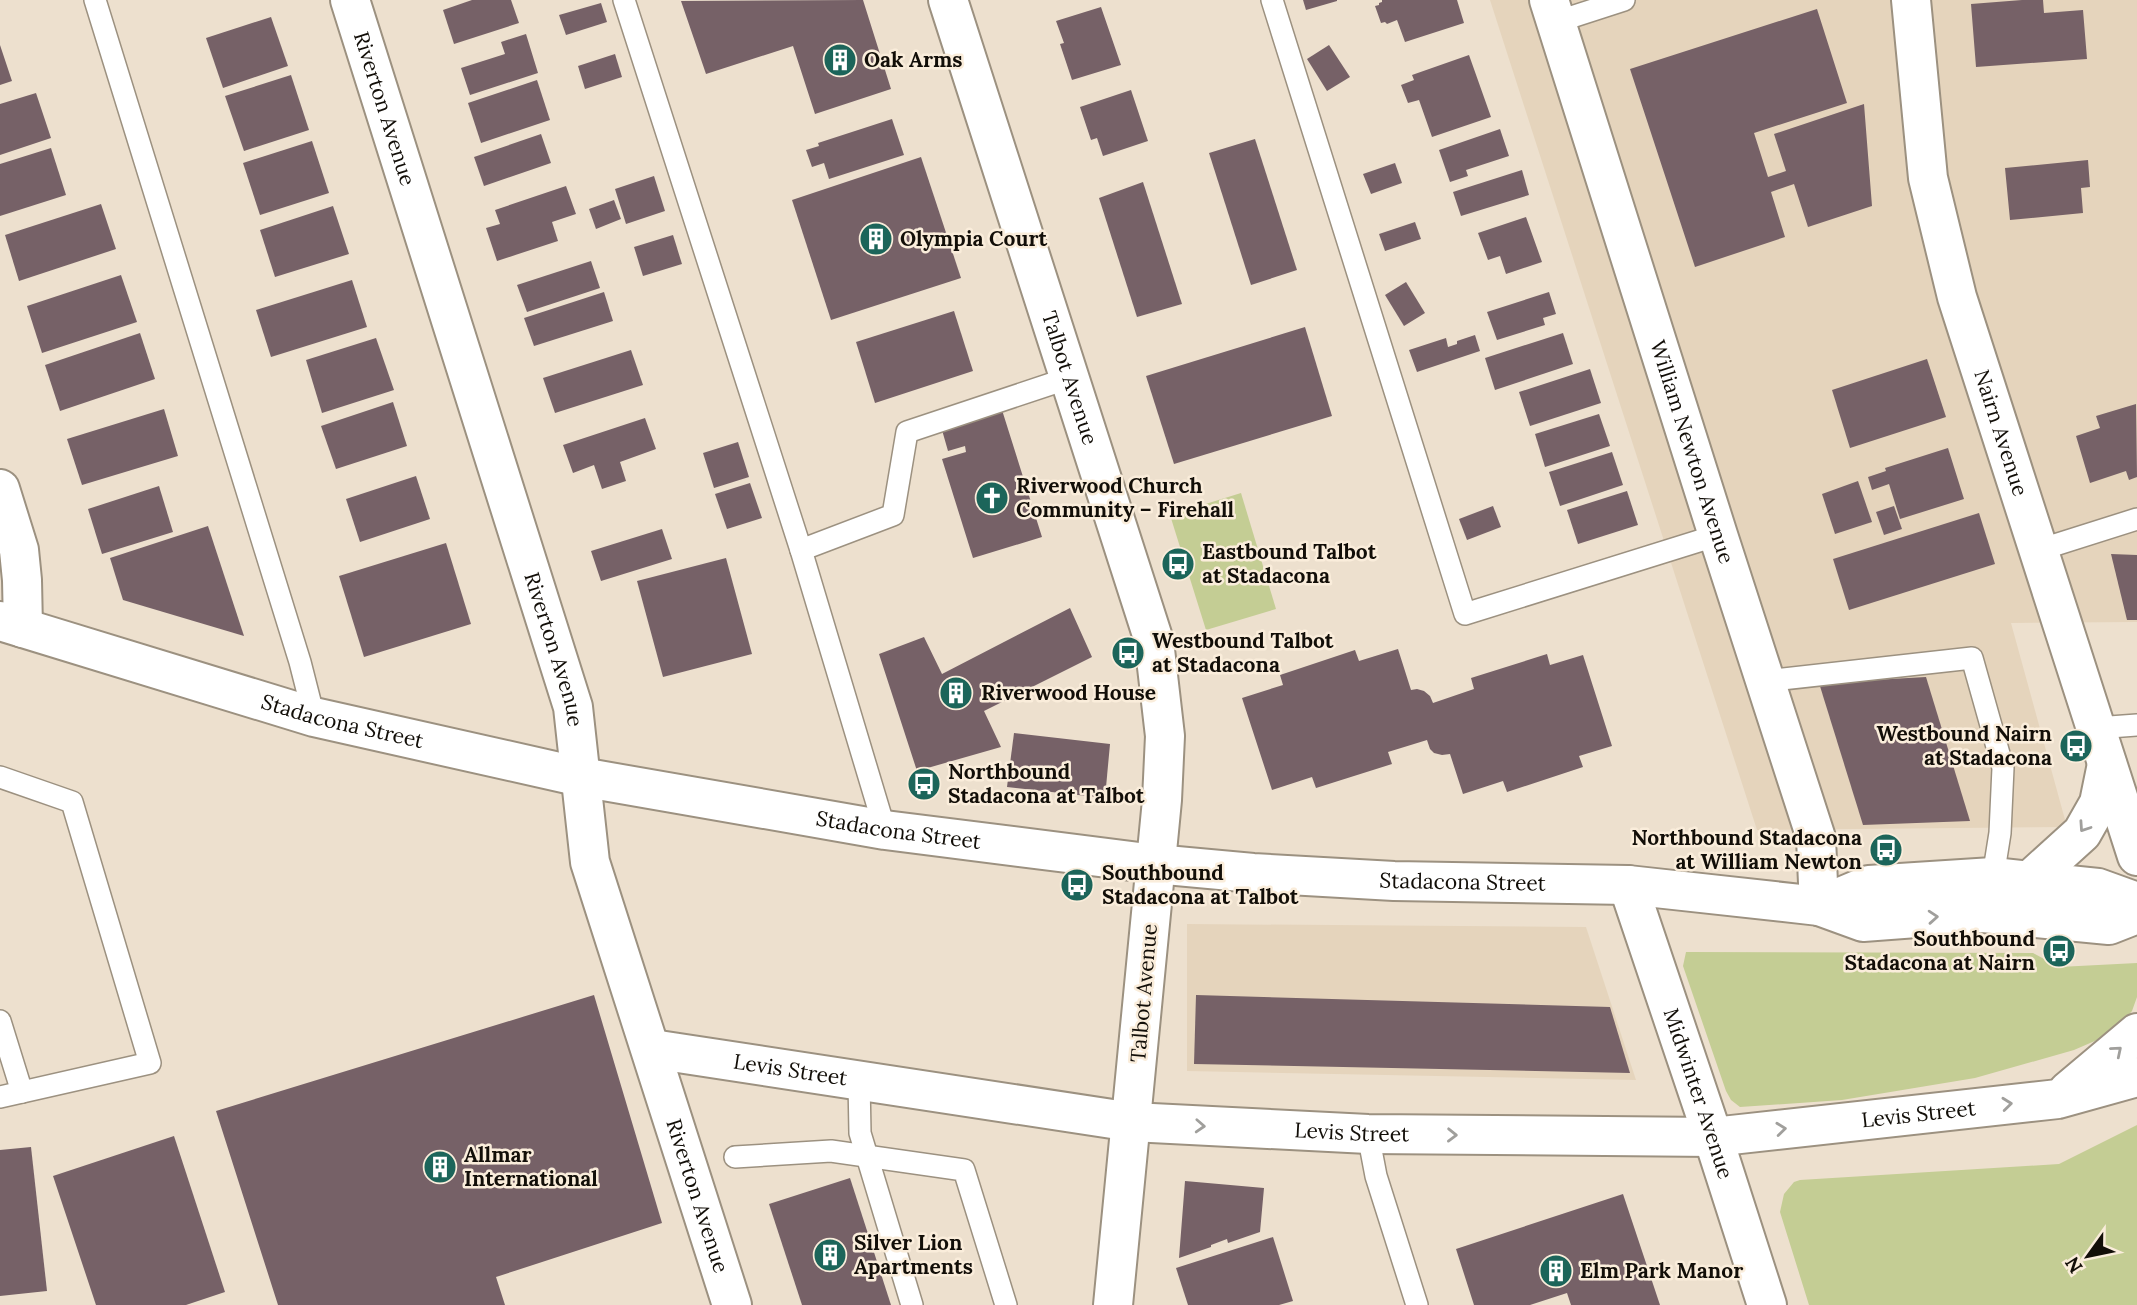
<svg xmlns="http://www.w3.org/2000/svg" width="2137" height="1305" viewBox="0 0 2137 1305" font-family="Lora,serif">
	<rect width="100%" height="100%" fill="#ede0ce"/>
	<g fill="#e5d4bc">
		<path d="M1490,0H2137V622L2011,623L2067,827L1757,830Z"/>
		<path d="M1187,924L1586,927L1636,1080L1187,1071Z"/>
	</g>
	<g fill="#c4cd94">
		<path d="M1241,493L1276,609L1206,630L1170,515Z"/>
		<path d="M1686,952L2033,953L2059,967L2137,963V997L2132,1011L2120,1025L2104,1037L2074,1050L1975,1078L1842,1100L1740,1107L1731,1100L1726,1091L1683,966Z"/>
		<path d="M2137,1125V1305H1809L1780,1212L1784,1194L1794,1182L1800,1180L2059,1164Z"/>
	</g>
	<g fill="#766167">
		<path d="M472,0H511L519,23L454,44L443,10Z"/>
		<path d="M863,0L891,89L815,114L793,46L706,74L681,1Z"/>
		<path d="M1303,0H1337V1L1306,10Z"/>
		<path d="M1382,0H1457L1464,23L1405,42L1397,20L1387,24L1385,22L1381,23L1375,6L1379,5V3L1382,2Z"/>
		<path d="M2022,0H2043L2044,13L2083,10L2087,59L1976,67L1971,4Z"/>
		<path d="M601,3L607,22L566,35L559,15Z"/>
		<path d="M1101,7L1121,65L1072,80L1060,44L1064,43L1056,21Z"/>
		<path d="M1817,9L1847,103L1754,133L1768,177L1786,171L1774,134L1864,104L1872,206L1808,227L1794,184L1771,192L1785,237L1695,267L1630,69Z"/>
		<path d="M271,17L288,66L223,88L206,38Z"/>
		<path d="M526,34L538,73L470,95L461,68L505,54L501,42Z"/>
		<path d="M0,45L12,81L0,85Z"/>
		<path d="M1329,45L1350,77L1327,91L1307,59Z"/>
		<path d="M615,54L622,77L585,89L578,66Z"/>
		<path d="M1469,55L1491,117L1432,137L1419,100L1408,103L1401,85L1414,80L1412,75Z"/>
		<path d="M291,75L309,130L244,151L225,96Z"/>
		<path d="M537,80L550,120L481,143L468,103Z"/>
		<path d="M1131,90L1148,141L1103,156L1097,138L1091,140L1080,107Z"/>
		<path d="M36,93L51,138L0,155V104Z"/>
		<path d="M892,119L904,155L829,179L824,163L812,167L806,150L819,146L818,143Z"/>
		<path d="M1500,129L1509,156L1466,170L1468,176L1450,182L1439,150Z"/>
		<path d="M541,134L551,163L484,186L474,157Z"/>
		<path d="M1255,139L1297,270L1251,285L1209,153Z"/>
		<path d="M312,141L329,193L260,215L243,163Z"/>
		<path d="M51,148L66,195L0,216V164Z"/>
		<path d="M921,157L961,278L831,320L792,200Z"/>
		<path d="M2088,160L2090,187L2081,188L2083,213L2010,220L2005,168Z"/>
		<path d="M1395,163L1402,183L1371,194L1363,174Z"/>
		<path d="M1522,170L1529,195L1461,216L1453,192Z"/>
		<path d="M654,176L665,211L626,224L615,189Z"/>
		<path d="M1143,182L1182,304L1137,317L1099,198Z"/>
		<path d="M566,186L576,214L552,222L558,241L497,261L486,228L500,224L495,210Z"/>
		<path d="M614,200L621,219L596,229L589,209Z"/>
		<path d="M101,204L116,249L19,281L5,235Z"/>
		<path d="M333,206L349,254L275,277L260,230Z"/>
		<path d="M1526,217L1542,262L1506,274L1500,256L1488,260L1478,233Z"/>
		<path d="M1415,222L1421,239L1385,251L1379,234Z"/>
		<path d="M673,235L682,264L643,276L634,247Z"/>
		<path d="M591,261L600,288L527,312L517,285Z"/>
		<path d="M121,275L137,322L42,353L27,306Z"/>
		<path d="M352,280L367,327L271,357L256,310Z"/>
		<path d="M1406,282L1425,313L1404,326L1385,295Z"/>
		<path d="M604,292L613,321L534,346L524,318Z"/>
		<path d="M1549,292L1556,314L1543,318L1545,325L1497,340L1487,312Z"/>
		<path d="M954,311L973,371L875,403L856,342Z"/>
		<path d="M1305,327L1332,416L1174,464L1146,376Z"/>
		<path d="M140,333L155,379L60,411L45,365Z"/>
		<path d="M1563,333L1573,364L1495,390L1485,358Z"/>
		<path d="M1475,335L1480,351L1417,372L1409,350L1446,338L1448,347L1457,344V341Z"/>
		<path d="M376,338L394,390L322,413L306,360Z"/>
		<path d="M631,350L643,385L555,413L543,378Z"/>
		<path d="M1927,359L1946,417L1850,448L1832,390Z"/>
		<path d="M1590,369L1601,403L1530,426L1519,392Z"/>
		<path d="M393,402L407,446L336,469L321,426Z"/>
		<path d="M2136,404L2137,477L2129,480L2126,471L2090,483L2076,436L2100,428L2096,416Z"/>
		<path d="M164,409L178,456L82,485L67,439Z"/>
		<path d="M1002,410L1042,537L973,558L942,459L966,452L965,446L948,451L942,430Z"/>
		<path d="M1599,414L1610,446L1545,467L1535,434Z"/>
		<path d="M645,418L656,449L620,462L626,481L602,489L594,465L573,473L563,445Z"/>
		<path d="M738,442L749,477L714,488L703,453Z"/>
		<path d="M1948,448L1964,499L1900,519L1889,484L1872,490L1868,477L1886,471L1885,468Z"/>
		<path d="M1612,452L1623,485L1560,506L1549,472Z"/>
		<path d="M416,476L430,519L360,542L346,499Z"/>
		<path d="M1858,481L1872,522L1835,534L1822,494Z"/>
		<path d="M750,483L762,518L727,529L715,494Z"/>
		<path d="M159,486L173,532L102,554L88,509Z"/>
		<path d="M1627,491L1638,525L1578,544L1567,510Z"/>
		<path d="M1493,506L1501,527L1467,540L1459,519Z"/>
		<path d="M1894,506L1902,529L1884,535L1876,512Z"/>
		<path d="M1979,513L1995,564L1849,610L1833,559Z"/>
		<path d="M208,526L244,636L123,600L110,558Z"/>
		<path d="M662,529L672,559L601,581L591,551Z"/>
		<path d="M446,543L471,624L364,657L339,576Z"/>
		<path d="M2111,554L2137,555V620H2127Z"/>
		<path d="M726,558L752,654L663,677L637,581Z"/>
		<path d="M1070,608L1092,657L984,711L1001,747L917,771L879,654L924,637L942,674Z"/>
		<path d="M1398,649L1411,690L1417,689L1424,691L1430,696L1433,703L1474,689L1471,678L1547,654L1550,665L1583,655L1612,746L1579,756L1583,767L1507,792L1503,781L1463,794L1450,754L1442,755L1434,753L1430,749L1427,740L1388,752L1392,764L1316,788L1312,777L1272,790L1242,698L1283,685L1280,675L1355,650L1359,661Z"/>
		<path d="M1926,677L1970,821L1863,825L1819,683Z"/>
		<path d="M1014,733L1110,744L1105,798L1007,787Z"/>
		<path d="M594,995L662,1223L496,1277L505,1305H278L216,1111Z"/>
		<path d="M1196,995L1610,1007L1630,1073L1194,1064Z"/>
		<path d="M174,1136L225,1292L186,1305H96L53,1176Z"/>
		<path d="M31,1147L47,1291L0,1296V1150Z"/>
		<path d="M850,1178L891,1305H802L769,1204Z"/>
		<path d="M1185,1181L1264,1188L1260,1232L1228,1243L1227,1239L1211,1245V1247L1179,1258Z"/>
		<path d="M1623,1194L1660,1305H1571L1567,1293L1530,1305H1474L1456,1249Z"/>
		<path d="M1273,1237L1293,1301L1279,1305H1188L1176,1268Z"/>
	</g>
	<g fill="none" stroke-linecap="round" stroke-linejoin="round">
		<defs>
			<g id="lane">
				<path d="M95,0L300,662L314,717"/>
				<path d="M624,0L801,550L885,830"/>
				<path d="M1272,0L1465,614L1718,535"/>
				<path d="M1556,22L1624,0"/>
				<path d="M801,550L893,515L907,432L1069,378"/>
				<path d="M2039,550L2137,519"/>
				<path d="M1765,681L1972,658L2003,768L2000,833L1993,877"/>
				<path d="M2096,728L2137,725"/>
				<path d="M0,777L72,802L150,1063L0,1097"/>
				<path d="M0,1021L22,1092"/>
				<path d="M859,1081L860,1133L912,1305"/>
				<path d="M1368,1134L1376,1176L1417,1305"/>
				<path d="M735,1157L831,1151L964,1170L1006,1305"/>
			</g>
			<g id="street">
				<path id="s1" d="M350,0L573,707L590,862L732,1305"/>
				<path id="s2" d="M1549,0L1718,535L1816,838L1819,906"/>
				<path d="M0,489L19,550L22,580L23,628"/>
				<path id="s3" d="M652,1049L1132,1122"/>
			</g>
			<g id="secondary">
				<path id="s4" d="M948,0L1154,641L1165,736L1162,800L1113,1305"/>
				<path id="s5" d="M1911,0L1928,178L1957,297L2137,856"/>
				<path id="s6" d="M0,621L314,717L581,777L885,830L1155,864L1253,873L1394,881L1628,885L1819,906L1863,922L1983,913L2109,925L2137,914"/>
				<path d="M2029,881L2082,833L2099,803L2107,764"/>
				<path id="s7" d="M1628,885L1713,1137L1767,1305"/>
				<path d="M1819,906L1869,885L1993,877L2098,888L2137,902"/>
				<path d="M2068,1091L2137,1033"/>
				<path id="s8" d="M1132,1122L1368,1134L1713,1137L2058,1099L2137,1077"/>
			</g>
		</defs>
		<use href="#lane" stroke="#9c9180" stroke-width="24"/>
		<use href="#street" stroke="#9c9180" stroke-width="42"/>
		<use href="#secondary" stroke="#9c9180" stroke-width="42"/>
		<use href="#lane" stroke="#fff" stroke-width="21"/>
		<use href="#street" stroke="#fff" stroke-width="38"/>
		<use href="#secondary" stroke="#fff" stroke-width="38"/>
	</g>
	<defs><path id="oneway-chevron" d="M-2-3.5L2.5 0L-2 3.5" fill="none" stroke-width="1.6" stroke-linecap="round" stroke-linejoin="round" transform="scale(1.75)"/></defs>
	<g stroke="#a09f9c">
		<use href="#oneway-chevron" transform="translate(2084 827) rotate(124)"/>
		<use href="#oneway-chevron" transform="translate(1933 917) rotate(-4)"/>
		<use href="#oneway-chevron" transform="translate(2117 1051) rotate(-40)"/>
		<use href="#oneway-chevron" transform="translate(2007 1104) rotate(-6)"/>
		<use href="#oneway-chevron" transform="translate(1200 1126) rotate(3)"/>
		<use href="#oneway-chevron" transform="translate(1781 1129) rotate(-6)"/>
		<use href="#oneway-chevron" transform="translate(1452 1135) rotate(1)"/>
	</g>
	<defs>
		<symbol id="building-disc" viewBox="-11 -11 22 22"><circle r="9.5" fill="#1c655a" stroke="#faeddb"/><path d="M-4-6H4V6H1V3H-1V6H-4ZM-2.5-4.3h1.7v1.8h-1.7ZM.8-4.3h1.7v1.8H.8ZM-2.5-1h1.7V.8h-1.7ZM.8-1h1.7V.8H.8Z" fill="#fff"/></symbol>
		<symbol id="church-disc" viewBox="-11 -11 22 22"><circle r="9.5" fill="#1c655a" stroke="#faeddb"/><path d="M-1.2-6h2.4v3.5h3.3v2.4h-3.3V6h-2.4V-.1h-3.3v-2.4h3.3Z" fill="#fff"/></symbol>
		<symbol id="bus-disc" viewBox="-11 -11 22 22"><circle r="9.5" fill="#1c655a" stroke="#faeddb"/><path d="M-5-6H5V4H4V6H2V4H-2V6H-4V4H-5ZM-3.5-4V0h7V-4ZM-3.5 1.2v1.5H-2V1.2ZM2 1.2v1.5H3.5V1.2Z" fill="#fff"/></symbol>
	</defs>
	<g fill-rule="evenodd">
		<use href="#building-disc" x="821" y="41" width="38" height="38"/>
		<use href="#building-disc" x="857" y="220" width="38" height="38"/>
		<use href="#church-disc" x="973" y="479" width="38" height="38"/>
		<use href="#bus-disc" x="1159" y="545" width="38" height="38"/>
		<use href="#bus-disc" x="1109" y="634" width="38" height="38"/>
		<use href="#building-disc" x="937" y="674" width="38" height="38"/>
		<use href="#bus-disc" x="2057" y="727" width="38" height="38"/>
		<use href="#bus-disc" x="905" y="765" width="38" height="38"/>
		<use href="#bus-disc" x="1867" y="831" width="38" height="38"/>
		<use href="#bus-disc" x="1058" y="866" width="38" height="38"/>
		<use href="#bus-disc" x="2040" y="932" width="38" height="38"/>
		<use href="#building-disc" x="421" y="1148" width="38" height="38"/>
		<use href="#building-disc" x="811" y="1236" width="38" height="38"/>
		<use href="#building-disc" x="1537" y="1252" width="38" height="38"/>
	</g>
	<g text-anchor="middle" stroke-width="5" stroke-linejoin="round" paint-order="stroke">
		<g font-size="21" font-weight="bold" fill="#120e08" stroke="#faeddb" text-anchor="start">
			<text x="864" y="67">Oak Arms</text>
			<text x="900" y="246">Olympia Court</text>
			<text x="1016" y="493">Riverwood Church<tspan x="1016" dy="24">Community – Firehall</tspan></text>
			<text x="1202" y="559">Eastbound Talbot<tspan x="1202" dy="24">at Stadacona</tspan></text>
			<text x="1152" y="648">Westbound Talbot<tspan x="1152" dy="24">at Stadacona</tspan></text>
			<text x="981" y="700">Riverwood House</text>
			<text x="2052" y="741" text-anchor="end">Westbound Nairn<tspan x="2052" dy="24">at Stadacona</tspan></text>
			<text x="948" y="779">Northbound<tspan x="948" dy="24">Stadacona at Talbot</tspan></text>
			<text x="1862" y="845" text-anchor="end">Northbound Stadacona<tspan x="1862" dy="24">at William Newton</tspan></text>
			<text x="1102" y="880">Southbound<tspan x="1102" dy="24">Stadacona at Talbot</tspan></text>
			<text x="2035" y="946" text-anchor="end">Southbound<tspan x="2035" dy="24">Stadacona at Nairn</tspan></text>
			<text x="464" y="1162">Allmar<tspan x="464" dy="24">International</tspan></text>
			<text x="854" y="1250">Silver Lion<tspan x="854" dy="24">Apartments</tspan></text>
			<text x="1580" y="1278">Elm Park Manor</text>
		</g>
		<g font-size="21" fill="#120e08" stroke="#faeddb">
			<text dy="7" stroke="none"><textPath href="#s1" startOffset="114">Riverton Avenue</textPath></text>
			<text dy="7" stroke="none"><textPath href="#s4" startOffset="397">Talbot Avenue</textPath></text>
			<text dy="7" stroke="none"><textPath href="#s5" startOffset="444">Nairn Avenue</textPath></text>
			<text dy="7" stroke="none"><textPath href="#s2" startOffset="474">William Newton Avenue</textPath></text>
			<text dy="7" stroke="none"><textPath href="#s1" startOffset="681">Riverton Avenue</textPath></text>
			<text dy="7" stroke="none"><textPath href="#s6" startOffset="357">Stadacona Street</textPath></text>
			<text dy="7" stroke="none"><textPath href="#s6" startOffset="924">Stadacona Street</textPath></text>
			<text dy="7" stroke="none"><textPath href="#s6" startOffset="1491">Stadacona Street</textPath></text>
			<text transform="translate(1144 993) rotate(-85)" y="7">Talbot Avenue</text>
			<text dy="7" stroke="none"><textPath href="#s3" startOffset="140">Levis Street</textPath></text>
			<text dy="7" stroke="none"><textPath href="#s7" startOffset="220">Midwinter Avenue</textPath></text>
			<text dy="7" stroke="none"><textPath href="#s8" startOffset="788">Levis Street</textPath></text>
			<text dy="7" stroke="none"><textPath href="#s8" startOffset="220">Levis Street</textPath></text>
			<text dy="7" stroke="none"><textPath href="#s1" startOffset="1248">Riverton Avenue</textPath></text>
		</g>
	</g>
	<g transform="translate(2088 1256) rotate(237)" stroke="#faeddb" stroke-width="5" paint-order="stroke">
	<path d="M0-5L12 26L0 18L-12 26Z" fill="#120e08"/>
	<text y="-10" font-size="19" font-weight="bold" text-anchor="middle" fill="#120e08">N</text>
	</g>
</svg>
